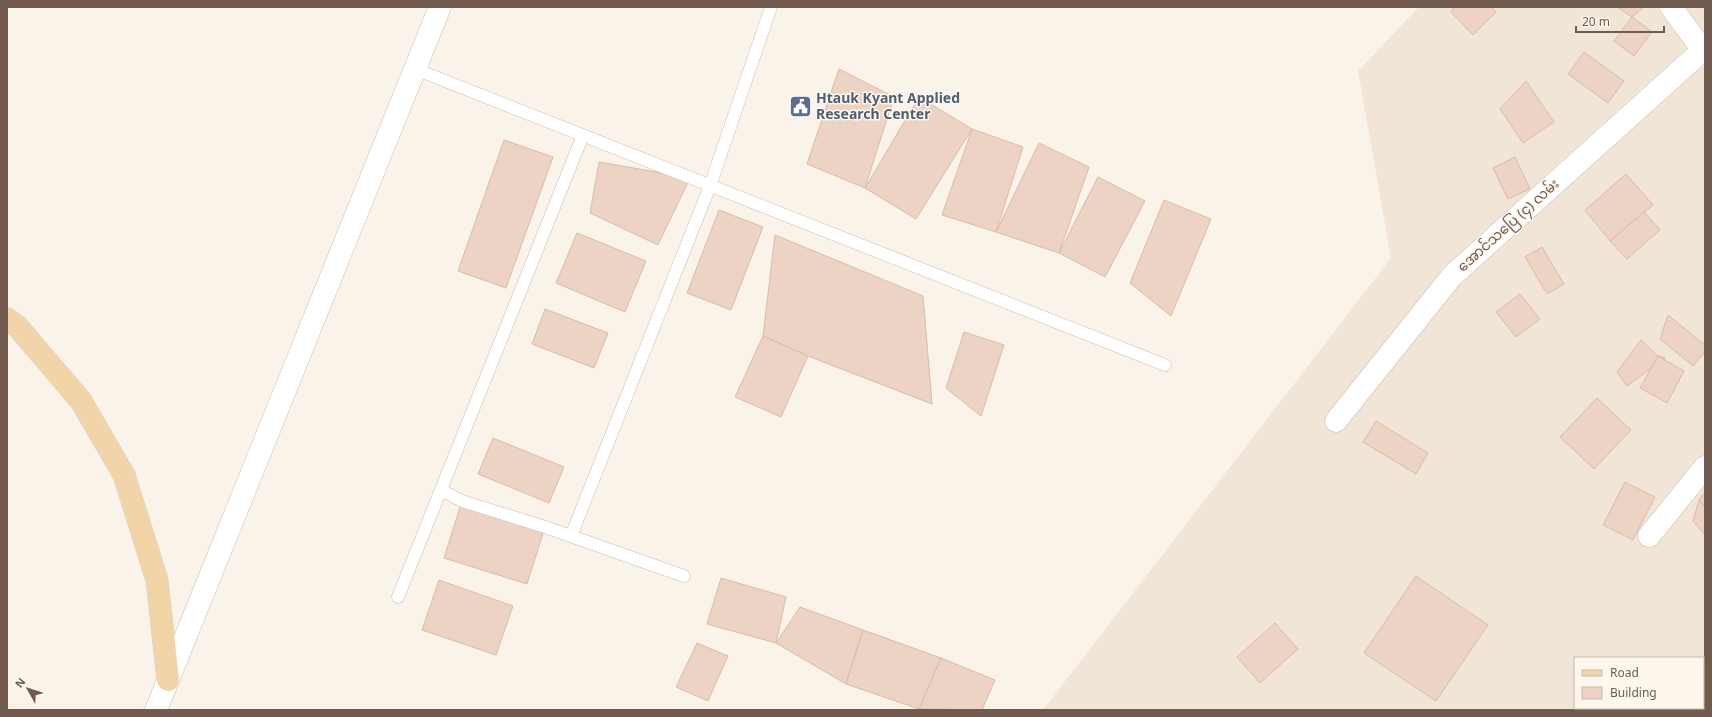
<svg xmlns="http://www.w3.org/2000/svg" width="1712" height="717" viewBox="0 0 1712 717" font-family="'Noto Sans','Noto Sans Myanmar',sans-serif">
	<rect width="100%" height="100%" fill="#faf3e9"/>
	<path fill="#f1e5d8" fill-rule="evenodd" d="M1419,7H1705V710H1043L1391,258L1358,71ZM1575,658H1703V708H1575Z"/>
	<g fill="#ecd3c3" stroke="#ddbaa6">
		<path d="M1454,7H1492L1496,12L1473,35L1451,12Z"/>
		<path d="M1617,7H1644L1632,17Z"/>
		<path d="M1632,17L1652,32L1634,56L1614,41Z"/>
		<path d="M1584,52L1624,81L1608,103L1568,74Z"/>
		<path d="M839,69L894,97L865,188L807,164Z"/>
		<path d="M1526,81L1554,122L1523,143L1500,109Z"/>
		<path d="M919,97L972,129L916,219L865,188Z"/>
		<path d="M972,129L1023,147L996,232L942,215Z"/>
		<path d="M504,140L553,157L506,288L458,271Z"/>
		<path d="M1039,143L1089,167L1059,253L996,232Z"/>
		<path d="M1515,157L1530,189L1508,199L1493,168Z"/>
		<path d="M599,162L690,178L658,245L590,213Z"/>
		<path d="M1626,174L1653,205L1644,212L1610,241L1585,210Z"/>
		<path d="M1098,177L1145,201L1105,277L1059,253Z"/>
		<path d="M1164,200L1211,219L1171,316L1130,283Z"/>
		<path d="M719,210L763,227L731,310L687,293Z"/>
		<path d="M1644,212L1660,230L1627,259L1610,241Z"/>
		<path d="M577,233L646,261L625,312L556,283Z"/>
		<path d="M775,235L923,296L932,404L808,356L763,336Z"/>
		<path d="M1542,247L1564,284L1547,294L1525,257Z"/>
		<path d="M1520,294L1540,319L1516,337L1496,312Z"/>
		<path d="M545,309L608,333L594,368L532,344Z"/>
		<path d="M1668,315L1705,345V352L1693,366L1660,339Z"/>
		<path d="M964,332L1004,345L981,416L946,388Z"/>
		<path d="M763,336L808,356L781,417L735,397Z"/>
		<path d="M1641,340L1658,356L1665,358L1627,386L1617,372Z"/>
		<path d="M1658,356L1684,371L1667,403L1640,388Z"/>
		<path d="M1597,398L1631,430L1594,469L1560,437Z"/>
		<path d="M1376,421L1428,453L1416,474L1363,442Z"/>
		<path d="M493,438L564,467L549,503L478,474Z"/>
		<path d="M1625,482L1655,497L1633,540L1603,525Z"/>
		<path d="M1705,492V507L1699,500Z"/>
		<path d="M1699,500L1705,507V535L1693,521Z"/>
		<path d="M462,501L545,527L527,584L444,558Z"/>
		<path d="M1416,576L1488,625L1436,701L1364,653Z"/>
		<path d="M721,578L786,597L776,643L707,624Z"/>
		<path d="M439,580L513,606L496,655L422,630Z"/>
		<path d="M800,607L863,630L846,684L776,643Z"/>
		<path d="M1275,623L1298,649L1260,683L1237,657Z"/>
		<path d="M863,630L941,658L919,709L846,684Z"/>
		<path d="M697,643L728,656L708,701L676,687Z"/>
		<path d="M941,658L995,680L982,710L919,709Z"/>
		<path d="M1633,708H1665L1664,710H1633Z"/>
	</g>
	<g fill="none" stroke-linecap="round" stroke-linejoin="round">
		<defs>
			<g id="lane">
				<path d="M415,69L1165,365"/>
				<path d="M441,490L462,501L545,527L684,576"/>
				<path d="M571,536L710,186L771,7"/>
				<path d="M398,597L583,135"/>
			</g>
			<g id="street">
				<path d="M1671,7L1705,53"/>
				<path d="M1336,421L1452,276L1703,50"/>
				<path d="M1649,536L1705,467"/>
			</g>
			<path id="secondary" d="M156,710L440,7"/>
			<path id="primary" d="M7,319L17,326L81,401L124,475L157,580L168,680"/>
		</defs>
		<use href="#lane" stroke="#cbbbb0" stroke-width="13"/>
		<use href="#street" stroke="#cbbbb0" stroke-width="23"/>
		<use href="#secondary" stroke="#cfbdb0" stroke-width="23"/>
		<use href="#primary" stroke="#d7d1ce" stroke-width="23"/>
		<use href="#lane" stroke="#fff" stroke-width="12"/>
		<use href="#street" stroke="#fff" stroke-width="22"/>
		<use href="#secondary" stroke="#fff" stroke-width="22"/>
		<use href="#primary" stroke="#f1d5a9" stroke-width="22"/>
	</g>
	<defs>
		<symbol id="civic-square" viewBox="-11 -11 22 22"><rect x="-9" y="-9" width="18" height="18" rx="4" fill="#5c6f8a" stroke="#fdf7ee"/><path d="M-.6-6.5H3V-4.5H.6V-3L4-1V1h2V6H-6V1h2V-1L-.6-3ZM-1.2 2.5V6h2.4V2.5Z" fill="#fff"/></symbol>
	</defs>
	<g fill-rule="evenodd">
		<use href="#civic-square" x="788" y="94" width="25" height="25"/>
	</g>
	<g text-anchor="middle" stroke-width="3" stroke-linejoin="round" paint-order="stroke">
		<g font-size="14" font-weight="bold" fill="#4e5e75" stroke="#fdf7ee" text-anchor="start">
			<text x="816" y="103">Htauk Kyant Applied<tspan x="816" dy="16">Research Center</tspan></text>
		</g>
		<g font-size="14" fill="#715b4f" stroke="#fdf7ee">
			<text transform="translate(1508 225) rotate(-42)" y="5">အောင်သပြေ (၄) လမ်း</text>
		</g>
	</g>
	<rect width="1712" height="717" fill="none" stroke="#715b4f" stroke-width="16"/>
	<rect x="1574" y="657" width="130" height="52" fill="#fdf7ee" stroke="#c5b9ae"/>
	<rect x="1582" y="670" width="20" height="6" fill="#f1d5a9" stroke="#c5b9ae"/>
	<text x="1610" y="677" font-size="12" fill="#715b4f">Road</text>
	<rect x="1582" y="687" width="20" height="12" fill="#ecd3c3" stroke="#c5b9ae"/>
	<text x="1610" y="697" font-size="12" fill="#715b4f">Building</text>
	<g transform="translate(28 689) rotate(309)" stroke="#fdf7ee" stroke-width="3" paint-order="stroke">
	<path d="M0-3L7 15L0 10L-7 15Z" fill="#715b4f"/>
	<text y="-6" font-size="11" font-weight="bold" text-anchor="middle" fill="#715b4f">N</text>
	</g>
	<path d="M1576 26v6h88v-6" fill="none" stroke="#715b4f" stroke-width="2"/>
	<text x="1582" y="26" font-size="12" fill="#715b4f" stroke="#fdf7ee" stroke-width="3" paint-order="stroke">20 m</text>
</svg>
